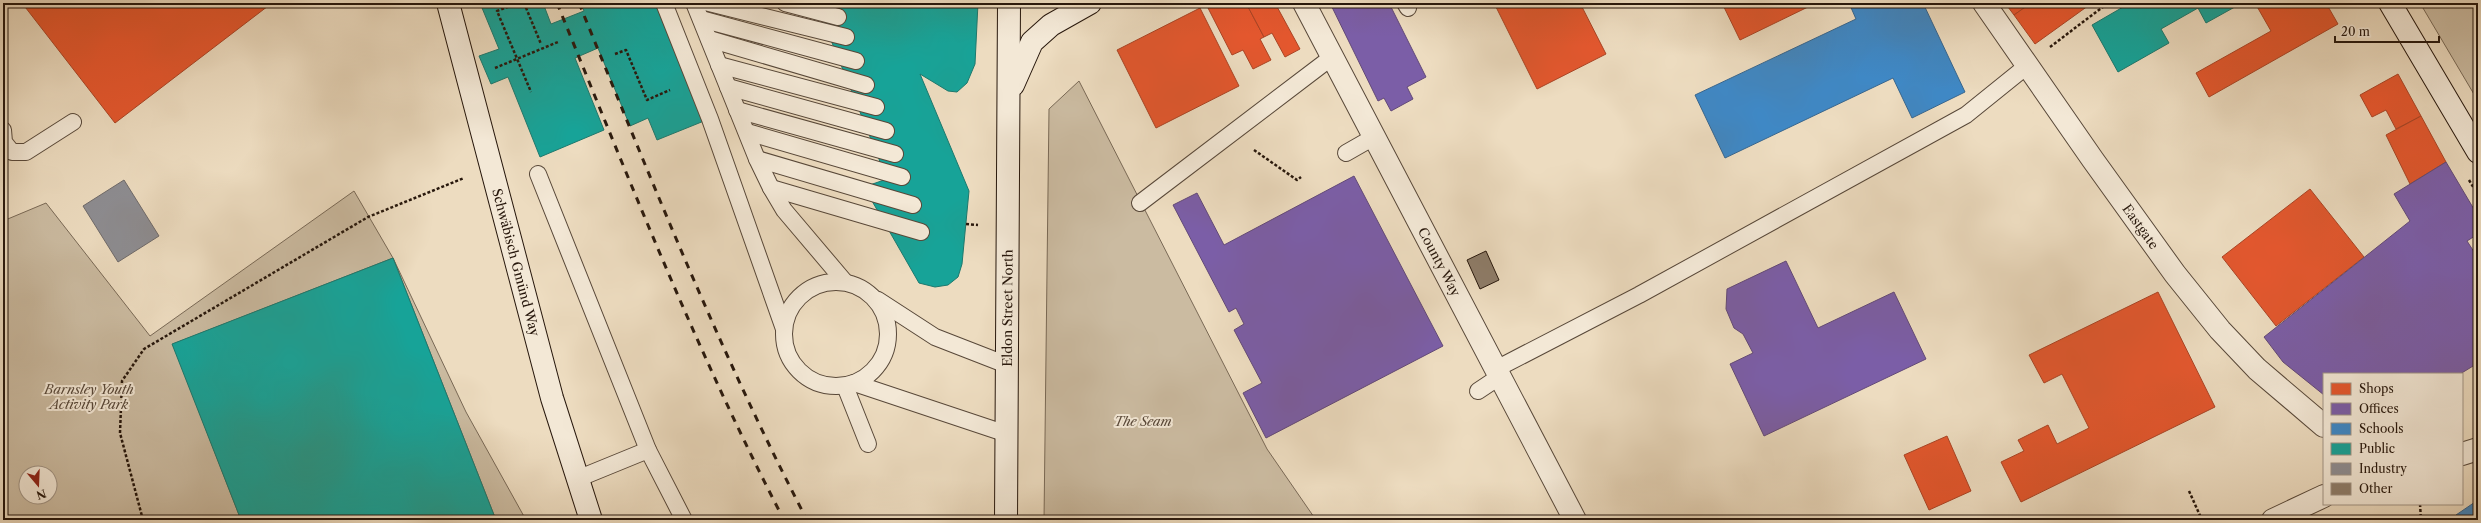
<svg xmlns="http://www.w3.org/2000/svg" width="2481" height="523" viewBox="0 0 2481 523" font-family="'Libre Caslon Text',serif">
	<rect width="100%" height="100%" fill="#eddcc0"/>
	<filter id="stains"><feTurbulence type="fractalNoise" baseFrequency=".005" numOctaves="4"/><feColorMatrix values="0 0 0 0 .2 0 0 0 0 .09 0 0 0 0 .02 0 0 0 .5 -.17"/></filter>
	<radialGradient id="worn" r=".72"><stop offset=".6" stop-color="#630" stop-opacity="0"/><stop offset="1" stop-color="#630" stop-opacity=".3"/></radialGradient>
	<g fill="#cbbba1" stroke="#796956" fill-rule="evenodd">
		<path d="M2420,3H2478V101Z"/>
		<path d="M1079,81L1267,449L1316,520H1044L1049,109Z"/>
		<path d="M354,191L393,258L466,412L526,520H496L393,258L173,344L241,520H3V221L46,203L150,336ZM26,473H50V497H26Z"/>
	</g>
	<g fill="#e4572e" stroke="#ab4424">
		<path d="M22,3H272L115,123Z"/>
		<path d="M1217,3H1246L1264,37L1260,39L1271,60L1253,69L1243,50L1232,55L1208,8Z"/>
		<path d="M1246,3H1275L1300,49L1285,57L1272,33L1264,37Z"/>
		<path d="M1494,3H1580L1606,54L1537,89Z"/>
		<path d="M1722,3H1808L1810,6L1740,40Z"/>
		<path d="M2005,3H2031L2014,15Z"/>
		<path d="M2031,3H2092L2035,44L2014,15Z"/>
		<path d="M2255,3H2326L2338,24L2209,97L2196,73L2271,31Z"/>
		<path d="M1200,8L1239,86L1156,128L1117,50Z"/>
		<path d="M2398,74L2421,116L2396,129L2386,110L2372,117L2360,95Z"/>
		<path d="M2421,116L2446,162L2410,184L2386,135Z"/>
		<path d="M2310,189L2364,257L2276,326L2222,257Z"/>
		<path d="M2158,292L2215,407L2021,502L2001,462L2024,451L2018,440L2048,425L2057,444L2089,428L2062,374L2044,383L2029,355Z"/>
		<path d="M1947,436L1971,491L1929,510L1904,455Z"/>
	</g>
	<g fill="#7b5ea7" stroke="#624978">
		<path d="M1330,3H1389L1426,77L1407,87L1413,99L1391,111L1384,98L1378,101Z"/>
		<path d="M2446,162L2478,216V234L2467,241L2478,258V363L2460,374H2324V395L2283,362L2264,337L2410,221L2394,194Z"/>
		<path d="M1354,176L1443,346L1266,438L1243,393L1262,383L1234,330L1244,324L1236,308L1229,312L1173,205L1197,193L1224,245Z"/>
		<path d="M1786,261L1818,328L1894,292L1926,359L1764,436L1730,364L1753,353L1743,334L1734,328L1726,309L1727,289Z"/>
	</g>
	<g fill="#3f88c5" stroke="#38668e">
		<path d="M1849,3H1923L1965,92L1912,118L1893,78L1725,158L1695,95L1856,19Z"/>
		<path d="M2478,500V520H2459L2456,515Z"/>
	</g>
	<g fill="#17a398" stroke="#1c796e">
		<path d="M480,3H543L551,24L584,11L581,3H656L704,121L657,140L648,118L630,126L598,48L575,58L604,130L540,157L508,77L491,84L479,56L499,49Z"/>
		<path d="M656,3H688L661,13Z"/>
		<path d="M816,3H978L975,64L967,83L957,92L948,91L920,74L969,191L962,264L958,277L948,285L935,287L919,283L864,187L887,179Z"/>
		<path d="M2130,3H2242L2206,23L2198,8L2161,29L2169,43L2118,72L2092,25Z"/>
		<path d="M393,258L496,520H241L172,344Z"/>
	</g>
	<path fill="#8d8d92" stroke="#6e6a6a" d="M124,180L159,236L118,262L83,206Z"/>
	<path fill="#8e7d6a" stroke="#27170c" d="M1486,251L1499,280L1480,289L1467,260Z"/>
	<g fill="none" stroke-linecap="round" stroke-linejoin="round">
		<defs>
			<g id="lane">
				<path d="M664,3L710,119L784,329"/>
				<path d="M694,3L757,159L771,188L784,210L845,282"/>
				<path d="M709,3L846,37"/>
				<path d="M785,3L838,17"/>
				<path d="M1405,3L1408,8"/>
				<path d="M701,19L856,61"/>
				<path d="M709,39L866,85"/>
				<path d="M719,65L876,107"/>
				<path d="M728,87L886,131"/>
				<path d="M737,110L895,154"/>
				<path d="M3,130L4,142L12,152H26L73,122"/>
				<path d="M747,132L902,177"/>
				<path d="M1346,153L1374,137"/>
				<path d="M757,159L913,205"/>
				<path d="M538,174L648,450L684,520"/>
				<path d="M771,188L921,232"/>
				<path d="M1140,203L1332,57"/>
				<circle cx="836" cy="334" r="52"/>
				<path d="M878,300L935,337L1007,365"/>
				<path d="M1496,369L1639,295L1966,115L2028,65"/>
				<path d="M854,383L1007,434"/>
				<path d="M845,386L868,444"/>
				<path d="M1478,391L1499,377"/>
				<path d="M577,479L648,450"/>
			</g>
			<g id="street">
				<path id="s1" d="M1304,3L1575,520"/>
				<path id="s2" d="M1984,3L2093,160L2175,274L2220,330L2257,369L2324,426"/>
				<path d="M2462,454L2478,449"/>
				<path d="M2273,520L2324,496"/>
			</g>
			<g id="secondary">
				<path id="s3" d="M448,3L552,398L591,520"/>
				<path d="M2390,3L2478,152"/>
				<path d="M1013,85L1032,42L1051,25L1090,3"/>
				<path id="s4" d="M1006,520L1009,3"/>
			</g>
		</defs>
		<use href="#lane" stroke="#584839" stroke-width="18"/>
		<use href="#street" stroke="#584839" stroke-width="24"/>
		<use href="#secondary" stroke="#27170c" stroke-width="24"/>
		<g stroke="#27170c" stroke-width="2.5" stroke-dasharray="3 2" stroke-linecap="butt">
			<path d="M518,3L497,11L531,92"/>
			<path d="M524,3L541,44"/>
			<path d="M2050,47L2108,3"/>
			<path d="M615,54L626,50L647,100L670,90"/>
			<path d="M495,68L558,42"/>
			<path d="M1254,150L1297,180L1301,177"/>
			<path d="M2469,180L2478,195"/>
			<path d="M966,224L978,225"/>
			<path d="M2189,491L2202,520"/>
			<path d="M2420,504L2421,520"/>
			<path d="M143,520L120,433L122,381L144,349L368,217L464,178"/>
		</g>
		<use href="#lane" stroke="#f3e8d6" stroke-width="16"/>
		<use href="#street" stroke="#f3e8d6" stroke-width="22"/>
		<use href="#secondary" stroke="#f3e8d6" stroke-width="22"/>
		<g stroke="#27170c" stroke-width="3" stroke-dasharray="7 7" stroke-linecap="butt">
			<path d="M557,3C628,177 697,353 784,520"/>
			<path d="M579,3C650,177 720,353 807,520"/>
		</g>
	</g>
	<g text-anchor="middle" stroke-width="4" stroke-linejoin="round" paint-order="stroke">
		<g font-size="13" fill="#27170c" stroke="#f3e8d6">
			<text dy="5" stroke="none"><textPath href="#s2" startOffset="273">Eastgate</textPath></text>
			<text dy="5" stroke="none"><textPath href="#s1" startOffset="292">County Way</textPath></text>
			<text dy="5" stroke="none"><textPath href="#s3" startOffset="268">Schwäbisch Gmünd Way</textPath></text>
			<text dy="5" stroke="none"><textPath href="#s4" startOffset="212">Eldon Street North</textPath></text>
		</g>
		<g font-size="13" font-style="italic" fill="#584839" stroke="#f3e8d6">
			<text x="89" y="394">Barnsley Youth<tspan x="89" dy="15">Activity Park</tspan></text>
			<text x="1143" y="426">The Seam</text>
		</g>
	</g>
	<rect width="2481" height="523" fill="none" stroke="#eddcc0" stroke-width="16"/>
	<rect x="4" y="4" width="2473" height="515" fill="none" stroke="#27170c" stroke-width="2"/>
	<rect x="8" y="8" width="2465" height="507" fill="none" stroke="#27170c"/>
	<rect x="2323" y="373" width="140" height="132" fill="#f3e8d6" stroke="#a19485"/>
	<rect x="2331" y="383" width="20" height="12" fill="#e4572e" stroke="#a19485"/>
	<text x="2359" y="393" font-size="12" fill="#27170c">Shops</text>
	<rect x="2331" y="403" width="20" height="12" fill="#7b5ea7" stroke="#a19485"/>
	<text x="2359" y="413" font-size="12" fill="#27170c">Offices</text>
	<rect x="2331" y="423" width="20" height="12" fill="#3f88c5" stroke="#a19485"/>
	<text x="2359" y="433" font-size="12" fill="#27170c">Schools</text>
	<rect x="2331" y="443" width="20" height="12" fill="#17a398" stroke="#a19485"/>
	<text x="2359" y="453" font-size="12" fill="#27170c">Public</text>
	<rect x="2331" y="463" width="20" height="12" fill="#8d8d92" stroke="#a19485"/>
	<text x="2359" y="473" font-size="12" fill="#27170c">Industry</text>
	<rect x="2331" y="483" width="20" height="12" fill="#8e7d6a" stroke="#a19485"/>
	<text x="2359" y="493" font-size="12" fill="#27170c">Other</text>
	<g transform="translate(38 485) rotate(161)"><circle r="19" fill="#f3e8d6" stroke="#a19485"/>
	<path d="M0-3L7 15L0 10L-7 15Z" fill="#8f2418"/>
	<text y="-6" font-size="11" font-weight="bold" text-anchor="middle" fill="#27170c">N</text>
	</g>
	<path d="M2335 36v6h104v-6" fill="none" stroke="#27170c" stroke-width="2"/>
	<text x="2341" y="36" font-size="12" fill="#27170c" stroke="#f3e8d6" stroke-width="3" paint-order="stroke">20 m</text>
	<rect width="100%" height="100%" filter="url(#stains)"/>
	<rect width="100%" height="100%" fill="url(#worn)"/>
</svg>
